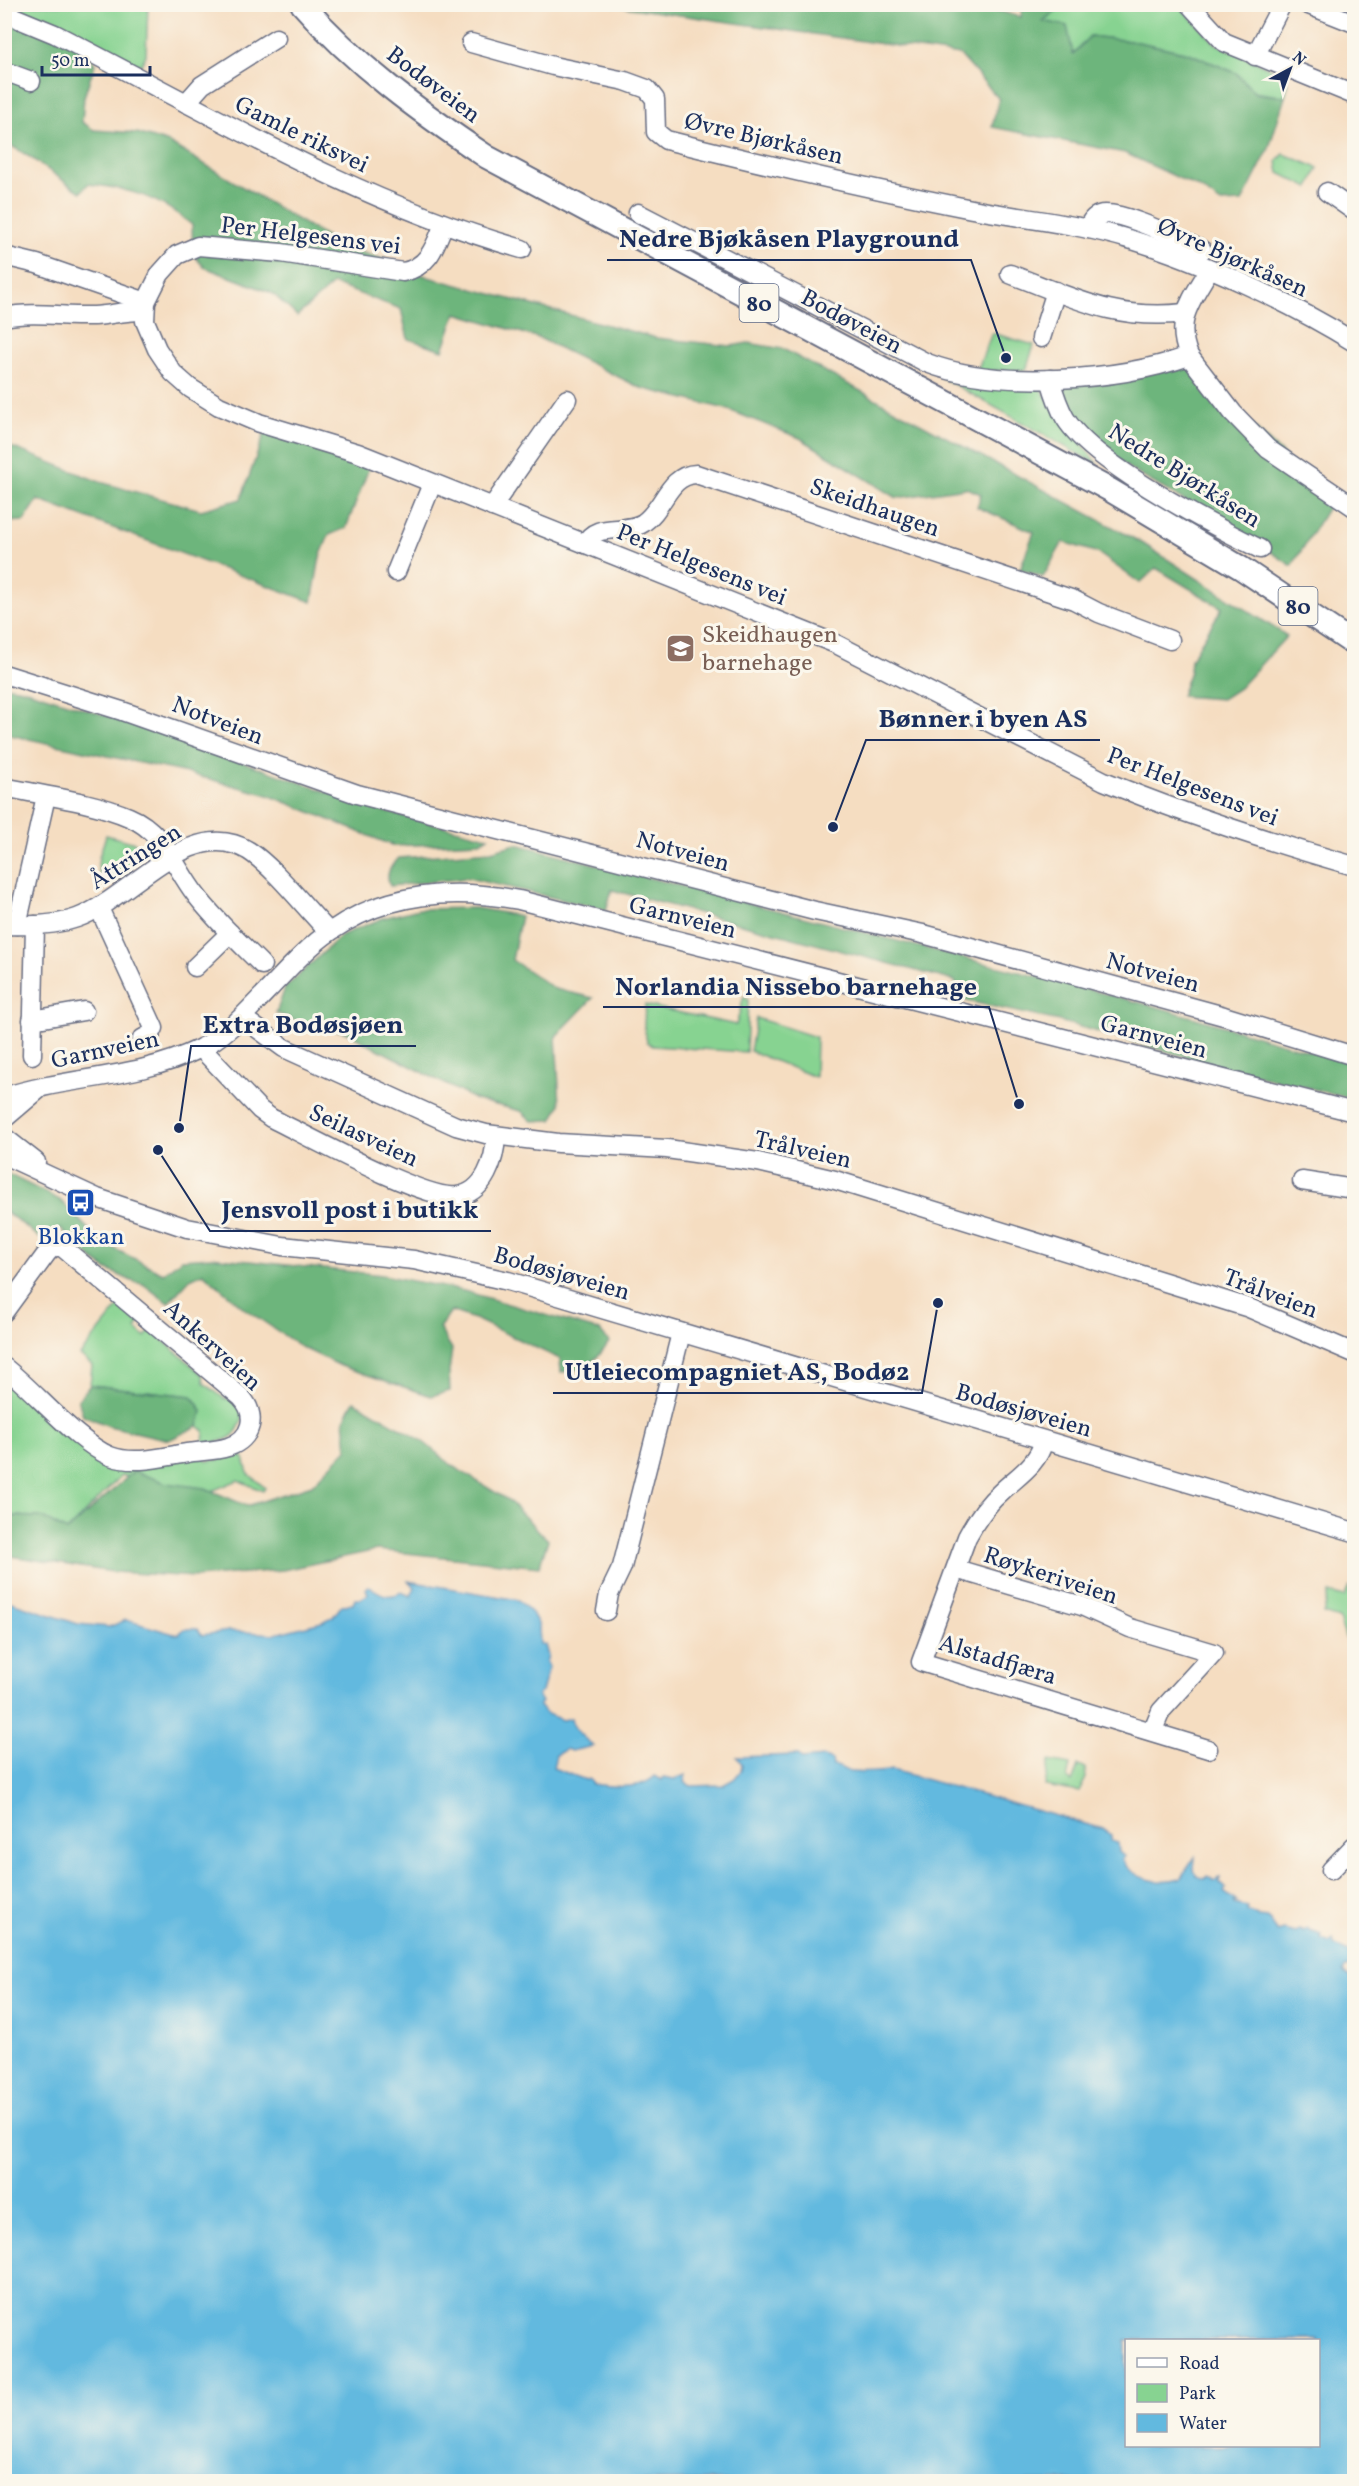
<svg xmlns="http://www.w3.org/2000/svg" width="1359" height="2486" viewBox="0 0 1359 2486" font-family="Vollkorn,serif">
	<rect width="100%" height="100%" fill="#fbf7ec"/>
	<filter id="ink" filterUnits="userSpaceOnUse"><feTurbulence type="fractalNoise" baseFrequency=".0167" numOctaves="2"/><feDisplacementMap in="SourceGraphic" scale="12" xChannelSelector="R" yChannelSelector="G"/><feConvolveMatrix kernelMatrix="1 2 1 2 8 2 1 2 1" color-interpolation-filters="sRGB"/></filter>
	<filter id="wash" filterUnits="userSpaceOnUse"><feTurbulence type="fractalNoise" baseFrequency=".008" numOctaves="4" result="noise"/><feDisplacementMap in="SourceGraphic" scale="24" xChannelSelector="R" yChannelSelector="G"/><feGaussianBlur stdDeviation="1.35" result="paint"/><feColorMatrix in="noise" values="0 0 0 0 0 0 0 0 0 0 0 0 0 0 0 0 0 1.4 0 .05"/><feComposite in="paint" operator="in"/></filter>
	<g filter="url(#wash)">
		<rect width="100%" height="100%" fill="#f5ddc1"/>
		<g fill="#87d391" stroke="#518178" stroke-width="1.5">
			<path d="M5,5H148L146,55L141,65L133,64L67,29Z"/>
			<path d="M1063,5L1113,9L1123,5H1179L1216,44L1283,74L1288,84L1285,97L1253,92L1236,73L1189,53L1138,42L1090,36L1073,54L1042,22Z"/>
			<path d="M1284,154L1318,168L1309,188L1279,173L1277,161Z"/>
			<path d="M992,333L1034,345L1026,370L977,371Z"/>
			<path d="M939,376L1039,387L1098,465Z"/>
			<path d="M106,835L136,843L128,869L112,884L104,882C92,865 101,854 106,835Z"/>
			<path d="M744,996L748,1000L746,1052L653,1046L647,1042L644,1026L645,1005L736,1025Z"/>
			<path d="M756,1018L816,1037L815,1077L750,1051Z"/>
			<path d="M120,1305L140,1322L136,1329L145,1337L151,1330L203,1375L204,1383L225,1399L234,1398L245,1409C238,1438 232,1440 203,1444L204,1431L198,1426L202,1411L192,1396L90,1385L92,1365L80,1355Z"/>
			<path d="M4,1375L107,1459L202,1457L207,1461L223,1459L233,1448L244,1458L248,1473L265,1488L263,1491L238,1480L212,1491L205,1488L161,1490L122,1475L67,1531L22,1516H5Z"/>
			<path d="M1349,1587L1354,1588V1655L1350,1651L1339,1619L1323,1614L1329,1593L1344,1597Z"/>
			<path d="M1049,1761L1070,1765L1067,1779L1072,1782L1078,1766L1085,1768L1086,1778L1079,1792L1045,1786Z"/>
		</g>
		<g fill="#6db57b" stroke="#44726c" stroke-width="1.5">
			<path d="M5,4L67,29L95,64L84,97L82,122L94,130L137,133L169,143L343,247L399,264L428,277L656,338L731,346L748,343L783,349L1142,543L1287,636L1239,688L1222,699L1181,696L1190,671L1191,659L1222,608L1156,568L1140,583L1098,553L1063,542L1043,577L1020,569L1034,532L977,507L981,494L966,488L897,498L800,438L726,409L641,388L539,338L456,313L443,350L408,339L401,309L333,284L297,316L272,293L204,267L193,254L192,225C159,197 131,189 88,184L81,192C55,177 32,155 5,143Z"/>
			<path d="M973,4L1021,17L1022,5H1063L1043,21L1067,26L1073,54L1090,36L1138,42L1188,53L1236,73L1255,93L1285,97L1268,151L1242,202L1221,203L1200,188L1125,153L992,127L999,99L960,55L610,5Z"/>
			<path d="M1185,362L1332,501L1292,566L1253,540L1131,470L1075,423L1059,383Z"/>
			<path d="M265,432L369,468L346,528L329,535L320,557L312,602L38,500L24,521L5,522L4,444L100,482L201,510L241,499Z"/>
			<path d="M4,686L23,689L161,733L378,810L488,837L480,842L394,846L268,795L187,773L5,734Z"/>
			<path d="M516,844L1161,1008L1354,1064V1099L1201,1061L1059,1021L967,1001L959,996L955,981L612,890L606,910L468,878L390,886C385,874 390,866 399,858L491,851Z"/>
			<path d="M476,908L521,916L512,960L555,989L593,998L556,1036L560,1105L552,1120L532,1121L521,1111L476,1100L345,1032L304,1024L276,1013L285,988L342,935L383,918L419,909Z"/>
			<path d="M4,1172L60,1200L101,1242L163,1273L182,1259L211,1257L383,1275L464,1291L600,1331L609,1342C597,1361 583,1371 561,1372L560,1359L477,1320L451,1311L439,1328L452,1349L449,1372L450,1391L431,1396L341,1366L303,1348L245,1309L203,1273L190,1279L168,1303L143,1284L134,1282L106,1269L74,1245L61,1228L43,1240L5,1211Z"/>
			<path d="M90,1385L192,1396L202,1411L198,1426L169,1440L109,1426L83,1415L78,1400Z"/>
			<path d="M354,1401L421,1440L454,1467L508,1500L548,1540L539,1567L377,1550L283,1570L196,1577L113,1572L5,1555V1516L41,1517L67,1531L134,1471L166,1483L205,1488L247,1506L312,1485L347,1449L344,1420Z"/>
		</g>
		<path fill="#62b9df" stroke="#3e749e" stroke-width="1.5" fill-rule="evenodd" d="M408,1581L518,1600L532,1613L539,1626L540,1644L545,1645L548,1656L546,1662L549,1667L542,1692L538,1695L542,1702L539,1706L545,1713L562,1720L571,1718C573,1730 585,1739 594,1746L571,1751L566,1749L556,1755L553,1768L586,1780L589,1779L593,1784C612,1787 641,1790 655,1776L662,1780L664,1777L674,1779L686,1775L684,1782L691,1786L723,1785L734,1779L741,1771L742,1764L737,1757L798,1755L802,1759L824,1757L832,1760L833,1766C841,1765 845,1772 852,1772C859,1773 887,1772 892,1770L1103,1829L1111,1835V1841L1118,1843L1119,1851L1125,1856L1122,1860C1133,1880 1161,1885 1180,1879L1195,1857L1194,1870L1197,1876L1205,1879L1207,1876L1215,1881L1220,1878L1219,1882L1226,1888L1224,1892L1237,1902H1233L1234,1904L1248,1907L1247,1911L1259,1917L1268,1918L1277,1932L1284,1930L1295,1933L1299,1929L1304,1931L1308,1928L1310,1931L1322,1935L1321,1939L1330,1943L1334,1940L1335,1946L1351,1953L1354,1966L1345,1968L1343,1972L1354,1980V2481H5V1600L78,1624L109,1627L126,1620L174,1634H179L184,1629H198L202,1635L229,1631L275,1634L322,1622L333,1617L342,1605L353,1604L355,1599H361L368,1594L366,1588L369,1586C379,1593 389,1600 401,1592L411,1596L415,1587ZM1126,2340H1318V2446H1126Z"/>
	</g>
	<g filter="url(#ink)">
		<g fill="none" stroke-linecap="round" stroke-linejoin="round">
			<defs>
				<g id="minor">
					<path d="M1189,4L1224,42L1354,95"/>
					<path d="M1306,4L1354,23"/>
					<path d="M4,13L55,34C207,112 357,202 522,249"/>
					<path d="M471,43L553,66L625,81L647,89L655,99L656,132L666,140C767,165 869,189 972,209C1025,219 1080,224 1132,240C1202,261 1291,303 1354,342"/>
					<path d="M1255,56L1282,4"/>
					<path d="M4,71L31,81"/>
					<path d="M186,103L202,85L276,38"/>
					<path d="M1327,192L1354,211"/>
					<path d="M638,213L927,363C997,390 1118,381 1189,356C1174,320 1191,301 1209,270"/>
					<path d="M444,224C435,246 429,267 403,272L281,253L198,246L177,255L160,274L146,302L145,321L157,349L173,373L190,388L219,406L259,423L358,453L836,644L1104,781C1186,815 1270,842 1354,866"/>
					<path d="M1088,229C1090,222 1093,217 1099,215C1119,208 1182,241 1202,250"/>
					<path d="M4,256L37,264L146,302"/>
					<path d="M1010,274C1074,298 1115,321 1185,313"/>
					<path d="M4,317C34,311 64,317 94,316C111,315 127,310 145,311"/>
					<path d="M1041,338L1056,291"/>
					<path d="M1189,356L1233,413L1268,449L1354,507"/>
					<path d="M1050,379C1054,393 1058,406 1065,418C1093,464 1210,524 1260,549"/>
					<path d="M492,507L567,399"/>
					<path d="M585,544C596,521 624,535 643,523C664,509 668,475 696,474L1074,600L1099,613L1170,640"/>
					<path d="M396,572L432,484"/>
					<path d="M4,674L122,711L357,794L815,911L923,934L1224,1016L1354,1056"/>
					<path d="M4,787C45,796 91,801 129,817C165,832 174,867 196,895C215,920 239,942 262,965"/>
					<path d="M99,908L154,1028L151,1034L142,1039"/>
					<path d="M4,925C28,926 55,926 77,918C130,899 190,814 249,851C275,868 306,909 329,932"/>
					<path d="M17,925L46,796"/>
					<path d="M195,967L230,933"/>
					<path d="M243,1018L284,1048L456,1126L486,1134L558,1143L667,1149L758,1162L835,1180L1249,1308L1354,1353"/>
					<path d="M32,1020L84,1011"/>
					<path d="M201,1048L260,1110L271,1118C306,1135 425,1201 457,1196C485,1193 495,1159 496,1136"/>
					<path d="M32,1055L35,925"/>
					<path d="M4,1097C68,1076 138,1079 199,1049C228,1035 249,1009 271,987C289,968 310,945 331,931C387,892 455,888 519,900L1354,1112"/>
					<path d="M4,1119L38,1090"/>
					<path d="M4,1137L36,1162"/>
					<path d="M4,1155L97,1198L187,1228L282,1246L414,1260L508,1281L1354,1532"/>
					<path d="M1302,1181L1354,1189"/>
					<path d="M4,1312L47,1253L53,1247H62L241,1397C258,1415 252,1439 228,1447C215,1451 200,1451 187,1453C162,1457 134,1465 110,1456C79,1444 33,1389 4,1367"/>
					<path d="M1044,1441C1037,1465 1019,1475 1002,1491C987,1504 976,1520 967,1537L921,1662L1208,1749"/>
					<path d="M956,1569L1082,1606L1130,1628L1214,1653L1161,1711L1153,1730"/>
					<path d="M606,1611L609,1594L622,1567L681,1333"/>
					<path d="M1331,1870L1354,1846"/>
				</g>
				<path id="major" d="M302,4C355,65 420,112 487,157L1110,490L1241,568L1354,644"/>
			</defs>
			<use href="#minor" stroke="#676c81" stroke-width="21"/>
			<use href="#major" stroke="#676c81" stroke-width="26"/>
			<use href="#minor" stroke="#fff" stroke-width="18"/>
			<use href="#major" stroke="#fff" stroke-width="22"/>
		</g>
	</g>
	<defs>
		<symbol id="school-square" viewBox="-11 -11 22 22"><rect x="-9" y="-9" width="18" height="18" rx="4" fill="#8d6e63" stroke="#fbf7ec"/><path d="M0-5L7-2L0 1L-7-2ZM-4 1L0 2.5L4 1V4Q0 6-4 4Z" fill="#fff"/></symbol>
		<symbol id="bus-square" viewBox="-11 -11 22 22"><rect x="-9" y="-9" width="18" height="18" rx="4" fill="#1a4fb4" stroke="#fbf7ec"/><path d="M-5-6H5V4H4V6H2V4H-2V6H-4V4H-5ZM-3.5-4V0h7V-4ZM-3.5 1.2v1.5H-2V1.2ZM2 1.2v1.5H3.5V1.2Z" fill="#fff"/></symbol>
	</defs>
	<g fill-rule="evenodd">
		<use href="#school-square" x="664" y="632" width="33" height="33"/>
		<use href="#bus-square" x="64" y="1186" width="33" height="33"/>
	</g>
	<g text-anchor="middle" stroke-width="6" stroke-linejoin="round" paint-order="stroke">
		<g fill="#fbf7ec" stroke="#5e6b89" stroke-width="1.5">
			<rect x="739.5" y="284" width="39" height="38" rx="4.5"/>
			<rect x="1278.5" y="587" width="39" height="38" rx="4.5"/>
		</g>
		<g font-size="22" font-weight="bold" fill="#1b2f5e">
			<text x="759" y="311">80</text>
			<text x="1298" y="614">80</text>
		</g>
		<g font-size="24" fill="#1b2f5e" stroke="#fbf7ec">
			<text transform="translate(434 84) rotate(37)" y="8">Bodøveien</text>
			<text transform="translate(302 134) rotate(26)" y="8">Gamle riksvei</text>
			<text transform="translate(764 138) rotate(13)" y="8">Øvre Bjørkåsen</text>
			<text transform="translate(311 235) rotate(7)" y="8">Per Helgesens vei</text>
			<text transform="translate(1233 257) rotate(24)" y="8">Øvre Bjørkåsen</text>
			<text transform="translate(852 321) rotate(28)" y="8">Bodøveien</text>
			<text transform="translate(1185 475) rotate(32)" y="8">Nedre Bjørkåsen</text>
			<text transform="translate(875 507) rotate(19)" y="8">Skeidhaugen</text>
			<text transform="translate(702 564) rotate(22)" y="8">Per Helgesens vei</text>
			<text transform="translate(218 720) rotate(21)" y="8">Notveien</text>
			<text transform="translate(1193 786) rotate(21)" y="8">Per Helgesens vei</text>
			<text transform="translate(683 851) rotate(15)" y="8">Notveien</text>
			<text transform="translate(135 856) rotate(-32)" y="8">Åttringen</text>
			<text transform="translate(683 917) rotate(14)" y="8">Garnveien</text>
			<text transform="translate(1153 972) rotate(15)" y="8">Notveien</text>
			<text transform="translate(1154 1036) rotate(15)" y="8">Garnveien</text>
			<text transform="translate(105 1049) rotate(-12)" y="8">Garnveien</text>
			<text transform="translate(364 1135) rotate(25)" y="8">Seilasveien</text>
			<text transform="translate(803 1149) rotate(13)" y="8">Trålveien</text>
			<text transform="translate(562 1273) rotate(16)" y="8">Bodøsjøveien</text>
			<text transform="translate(1271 1293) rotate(21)" y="8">Trålveien</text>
			<text transform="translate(213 1345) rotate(42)" y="8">Ankerveien</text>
			<text transform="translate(1024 1410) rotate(16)" y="8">Bodøsjøveien</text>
			<text transform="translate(1051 1575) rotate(18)" y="8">Røykeriveien</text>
			<text transform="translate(998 1659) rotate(17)" y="8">Alstadfjæra</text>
		</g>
		<g font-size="24" fill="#785e54" stroke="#fbf7ec" text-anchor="start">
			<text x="702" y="642">Skeidhaugen<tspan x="702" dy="28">barnehage</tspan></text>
		</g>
		<g font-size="24" fill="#164399" stroke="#fbf7ec">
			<text x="81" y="1244">Blokkan</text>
		</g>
	</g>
	<path fill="none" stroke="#1b2f5e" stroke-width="2" d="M1006 358L971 260H607M833 827L866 740H1100M1019 1104L989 1007H603M179 1128L191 1046H416M158 1150L210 1231H491M938 1303L922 1393H553"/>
	<g fill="#1b2f5e" stroke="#fbf7ec" stroke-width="2">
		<circle cx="1006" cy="358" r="6"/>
		<circle cx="833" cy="827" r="6"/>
		<circle cx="1019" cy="1104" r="6"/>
		<circle cx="179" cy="1128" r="6"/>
		<circle cx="158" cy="1150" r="6"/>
		<circle cx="938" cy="1303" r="6"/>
	</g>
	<g font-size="26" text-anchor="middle" font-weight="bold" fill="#1b2f5e" stroke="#fbf7ec" stroke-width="6" stroke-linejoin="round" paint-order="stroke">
		<text x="789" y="247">Nedre Bjøkåsen Playground</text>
		<text x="983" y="727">Bønner i byen AS</text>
		<text x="796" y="995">Norlandia Nissebo barnehage</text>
		<text x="303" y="1033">Extra Bodøsjøen</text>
		<text x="350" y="1218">Jensvoll post i butikk</text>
		<text x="737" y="1380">Utleiecompagniet AS, Bodø2</text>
	</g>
	<rect width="1359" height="2486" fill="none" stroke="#fbf7ec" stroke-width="24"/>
	<rect x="1125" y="2339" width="195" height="108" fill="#fbf7ec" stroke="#a1a7b3" stroke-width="1.5"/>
	<rect x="1137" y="2358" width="30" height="9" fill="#ffffff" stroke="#a1a7b3" stroke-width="1.5"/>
	<text x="1179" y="2369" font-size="18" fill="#1b2f5e">Road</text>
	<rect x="1137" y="2384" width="30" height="18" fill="#87d391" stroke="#a1a7b3" stroke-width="1.5"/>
	<text x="1179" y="2399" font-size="18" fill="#1b2f5e">Park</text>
	<rect x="1137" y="2414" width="30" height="18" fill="#62b9df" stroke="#a1a7b3" stroke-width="1.5"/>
	<text x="1179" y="2429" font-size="18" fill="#1b2f5e">Water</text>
	<g transform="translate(1290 69) rotate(41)" stroke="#fbf7ec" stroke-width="4.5" paint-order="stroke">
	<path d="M0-4.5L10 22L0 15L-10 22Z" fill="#1b2f5e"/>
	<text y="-9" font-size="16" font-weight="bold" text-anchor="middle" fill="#1b2f5e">N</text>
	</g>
	<path d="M42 66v9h108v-9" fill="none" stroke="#1b2f5e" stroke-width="3"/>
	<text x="51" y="66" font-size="18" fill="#1b2f5e" stroke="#fbf7ec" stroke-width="4.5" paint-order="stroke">50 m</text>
</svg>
